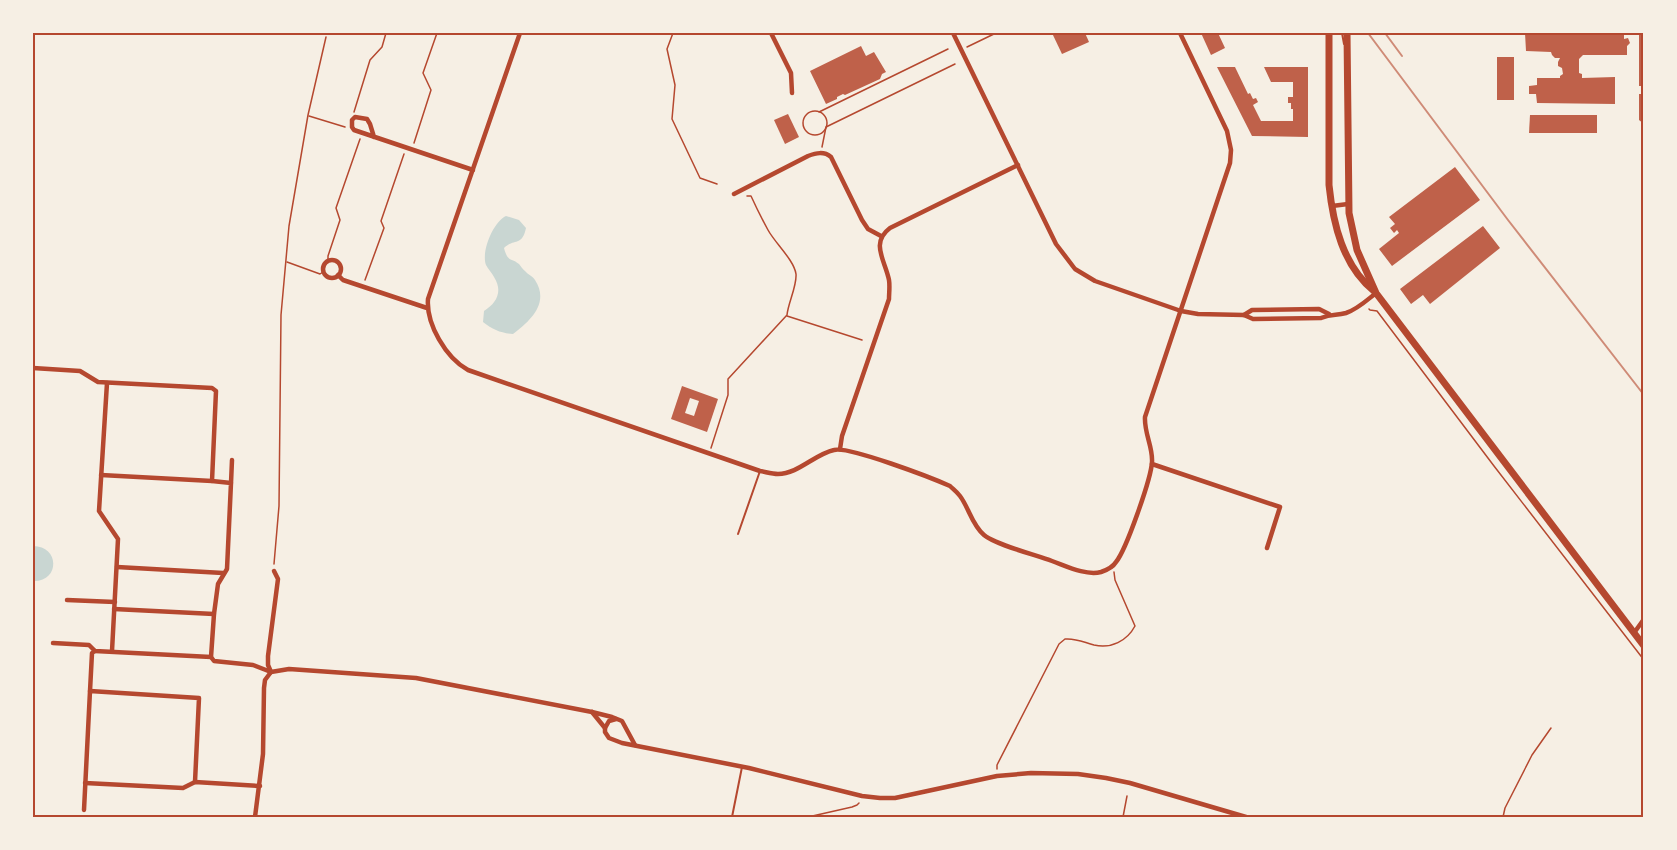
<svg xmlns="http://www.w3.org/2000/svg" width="1677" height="850" viewBox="0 0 1677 850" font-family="Karla,sans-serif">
	<rect width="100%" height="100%" fill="#f6efe4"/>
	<g fill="#c9d6d2">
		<path d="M506,216L519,220L526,228C522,247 514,238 504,248C508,263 511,257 519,264C521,266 522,269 525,271C528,275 533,276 535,280C550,303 530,321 513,334C501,333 493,330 483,322L484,311C497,303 503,291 494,277C492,273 488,269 486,265C481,252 493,222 506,216Z"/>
		<path d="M33,546C60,546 60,582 33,581Z"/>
	</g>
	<g fill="#bf614a" fill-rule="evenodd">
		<path d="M1052,33H1085L1089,42L1062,54Z"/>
		<path d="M1201,33H1218L1225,48L1211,55Z"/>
		<path d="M1525,33L1624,34V39L1628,38L1630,43L1627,46V55H1583L1579,59V73L1582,74V78L1615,77V104L1537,103L1536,94H1529V86L1537,85V78H1560V76L1563,74L1562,68L1558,66V62L1560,58H1555L1552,55L1551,52L1526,51Z"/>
		<rect x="1639" y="33" width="5" height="53"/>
		<path d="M861,46L866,56L874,52L886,72L882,74L880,79L845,95L843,94L837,97V99L826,104L810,71Z"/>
		<rect x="1497" y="57" width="17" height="43"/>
		<path d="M1217,67H1235L1248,94L1250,93L1253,99L1256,98L1258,102L1253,105L1261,121H1293V109H1291V103H1288V97H1293V82H1271L1264,67H1308V137L1252,136Z"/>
		<path d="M1639,94H1644V124L1639,120Z"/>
		<path d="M788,114L799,137L785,144L774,120Z"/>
		<path d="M1530,115H1597V133H1529Z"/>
		<path d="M1455,167L1480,200L1392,266L1379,249L1399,233L1397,230L1394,233L1390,228L1395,224L1389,217Z"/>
		<path d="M1483,226L1500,248L1430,304L1423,295L1411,304L1400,289Z"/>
		<path d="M682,386L718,399L707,432L671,419ZM690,398L699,401L694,416L685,413Z"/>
	</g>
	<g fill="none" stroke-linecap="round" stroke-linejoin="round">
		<g stroke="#b5482f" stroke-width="1.5">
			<path d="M673,33L667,49L675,85L672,119L700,178L717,184"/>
			<path d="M967,47L996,33"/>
			<circle cx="815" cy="123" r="12"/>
			<path d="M354,112L370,60L382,47L386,33"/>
			<path d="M819,112L948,49"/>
			<path d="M309,116L345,127"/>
			<path d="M414,143L431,90L423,73L437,33"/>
			<path d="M822,147L826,127L955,64"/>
			<path d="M328,261V256L340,220L336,208L360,139"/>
			<path d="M287,262L320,274L323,272"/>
			<path d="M365,280L384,228L381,221L404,154"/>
			<path d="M1369,309L1370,310L1377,311L1494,466L1644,660"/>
			<path d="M787,316L862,340"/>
			<path d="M711,448L728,395V379L787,315C788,303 797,286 796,274C794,260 775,243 768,230C762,219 756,207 751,196H747"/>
			<path d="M274,564L279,506L281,315L289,226L308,115L326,37"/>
			<path d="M997,769V765L1059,644L1065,639C1076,638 1083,642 1094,645C1111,649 1127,641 1135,626L1115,580L1114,572"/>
			<path d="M808,817L852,807L857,805L859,803"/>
			<path d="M1123,817L1127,796"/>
			<path d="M1503,817L1505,808L1532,755L1551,728"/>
		</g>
		<g stroke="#b5482f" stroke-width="2">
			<path d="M1342,33L1344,44"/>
			<path d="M738,534L760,471"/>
			<path d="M732,817L742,767"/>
		</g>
		<g stroke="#b5482f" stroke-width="4.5">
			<path d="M520,33L428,299C426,324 446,358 468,370L760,471C766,472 772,474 778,474C798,474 815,454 834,450C849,446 932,478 950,486C953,489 957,492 960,496C969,508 972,525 984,535C996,545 1036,555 1052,561C1066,566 1086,576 1101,572C1107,570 1113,567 1116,562C1126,550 1151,479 1152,462C1153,447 1144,433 1145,417L1230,163L1231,150L1227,131L1180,33"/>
			<path d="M771,33L791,73L792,93"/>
			<path d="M953,33L1056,244L1075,269L1095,281L1181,311L1198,314L1244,315L1253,319L1321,318C1332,313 1336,316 1346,313C1358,309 1367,300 1376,293"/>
			<path d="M374,137L370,124L367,119L355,117L352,120V127L354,130L473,170"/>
			<path d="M734,194L808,156C816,153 824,151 831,157L862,220L868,229L881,236"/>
			<path d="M1332,206L1348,204"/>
			<circle cx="332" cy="269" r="9"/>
			<path d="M338,275L343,280L427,308"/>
			<path d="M1244,315L1252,310L1319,309L1329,314"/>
			<path d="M33,368L80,371L98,382L212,388L216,391L212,481L231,483L227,569L218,584L214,614L211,657L214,661L253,665L271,672"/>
			<path d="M107,383L99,511L118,539L112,651"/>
			<path d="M840,449L842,436L889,299C889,293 890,286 889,280C885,260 870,243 890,228L1018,165"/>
			<path d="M1152,464L1280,507L1267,548"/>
			<path d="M101,475L212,481"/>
			<path d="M231,483L232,460"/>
			<path d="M117,567L223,573"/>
			<path d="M67,600L115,602"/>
			<path d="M114,609L214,614"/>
			<path d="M1634,633L1644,619"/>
			<path d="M53,643L89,645L95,651L211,657"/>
			<path d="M271,672L289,669L416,678L592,712L612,717L622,721L635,745"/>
			<path d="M271,672L268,665V656L278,579L274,571"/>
			<path d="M90,691L92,653L95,651"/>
			<path d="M592,712L605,728V732L609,738L622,743L749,768L862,796L880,798H895L997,776L1031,773L1078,774L1106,778L1130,783L1246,817"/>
			<path d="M605,728L609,721L616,719"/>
			<path d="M85,783L183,788L195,782L260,786"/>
			<path d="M84,810L90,691L199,698L195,782"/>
			<path d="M255,817L263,754L264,688L265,680L271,672"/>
		</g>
		<g stroke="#b5482f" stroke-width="7">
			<path d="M1329,33V185C1333,224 1343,266 1374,291"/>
			<path d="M1347,33L1349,213L1357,250L1376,293L1644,646"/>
		</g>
		<g stroke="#cf8b77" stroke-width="2">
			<path d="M1368,33L1508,220L1644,395"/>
			<path d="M1385,33L1402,56"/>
		</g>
	</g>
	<rect width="1677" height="850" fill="none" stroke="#f6efe4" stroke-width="69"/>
	<rect x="34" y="34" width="1608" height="782" fill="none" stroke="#b5482f" stroke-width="2"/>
</svg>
